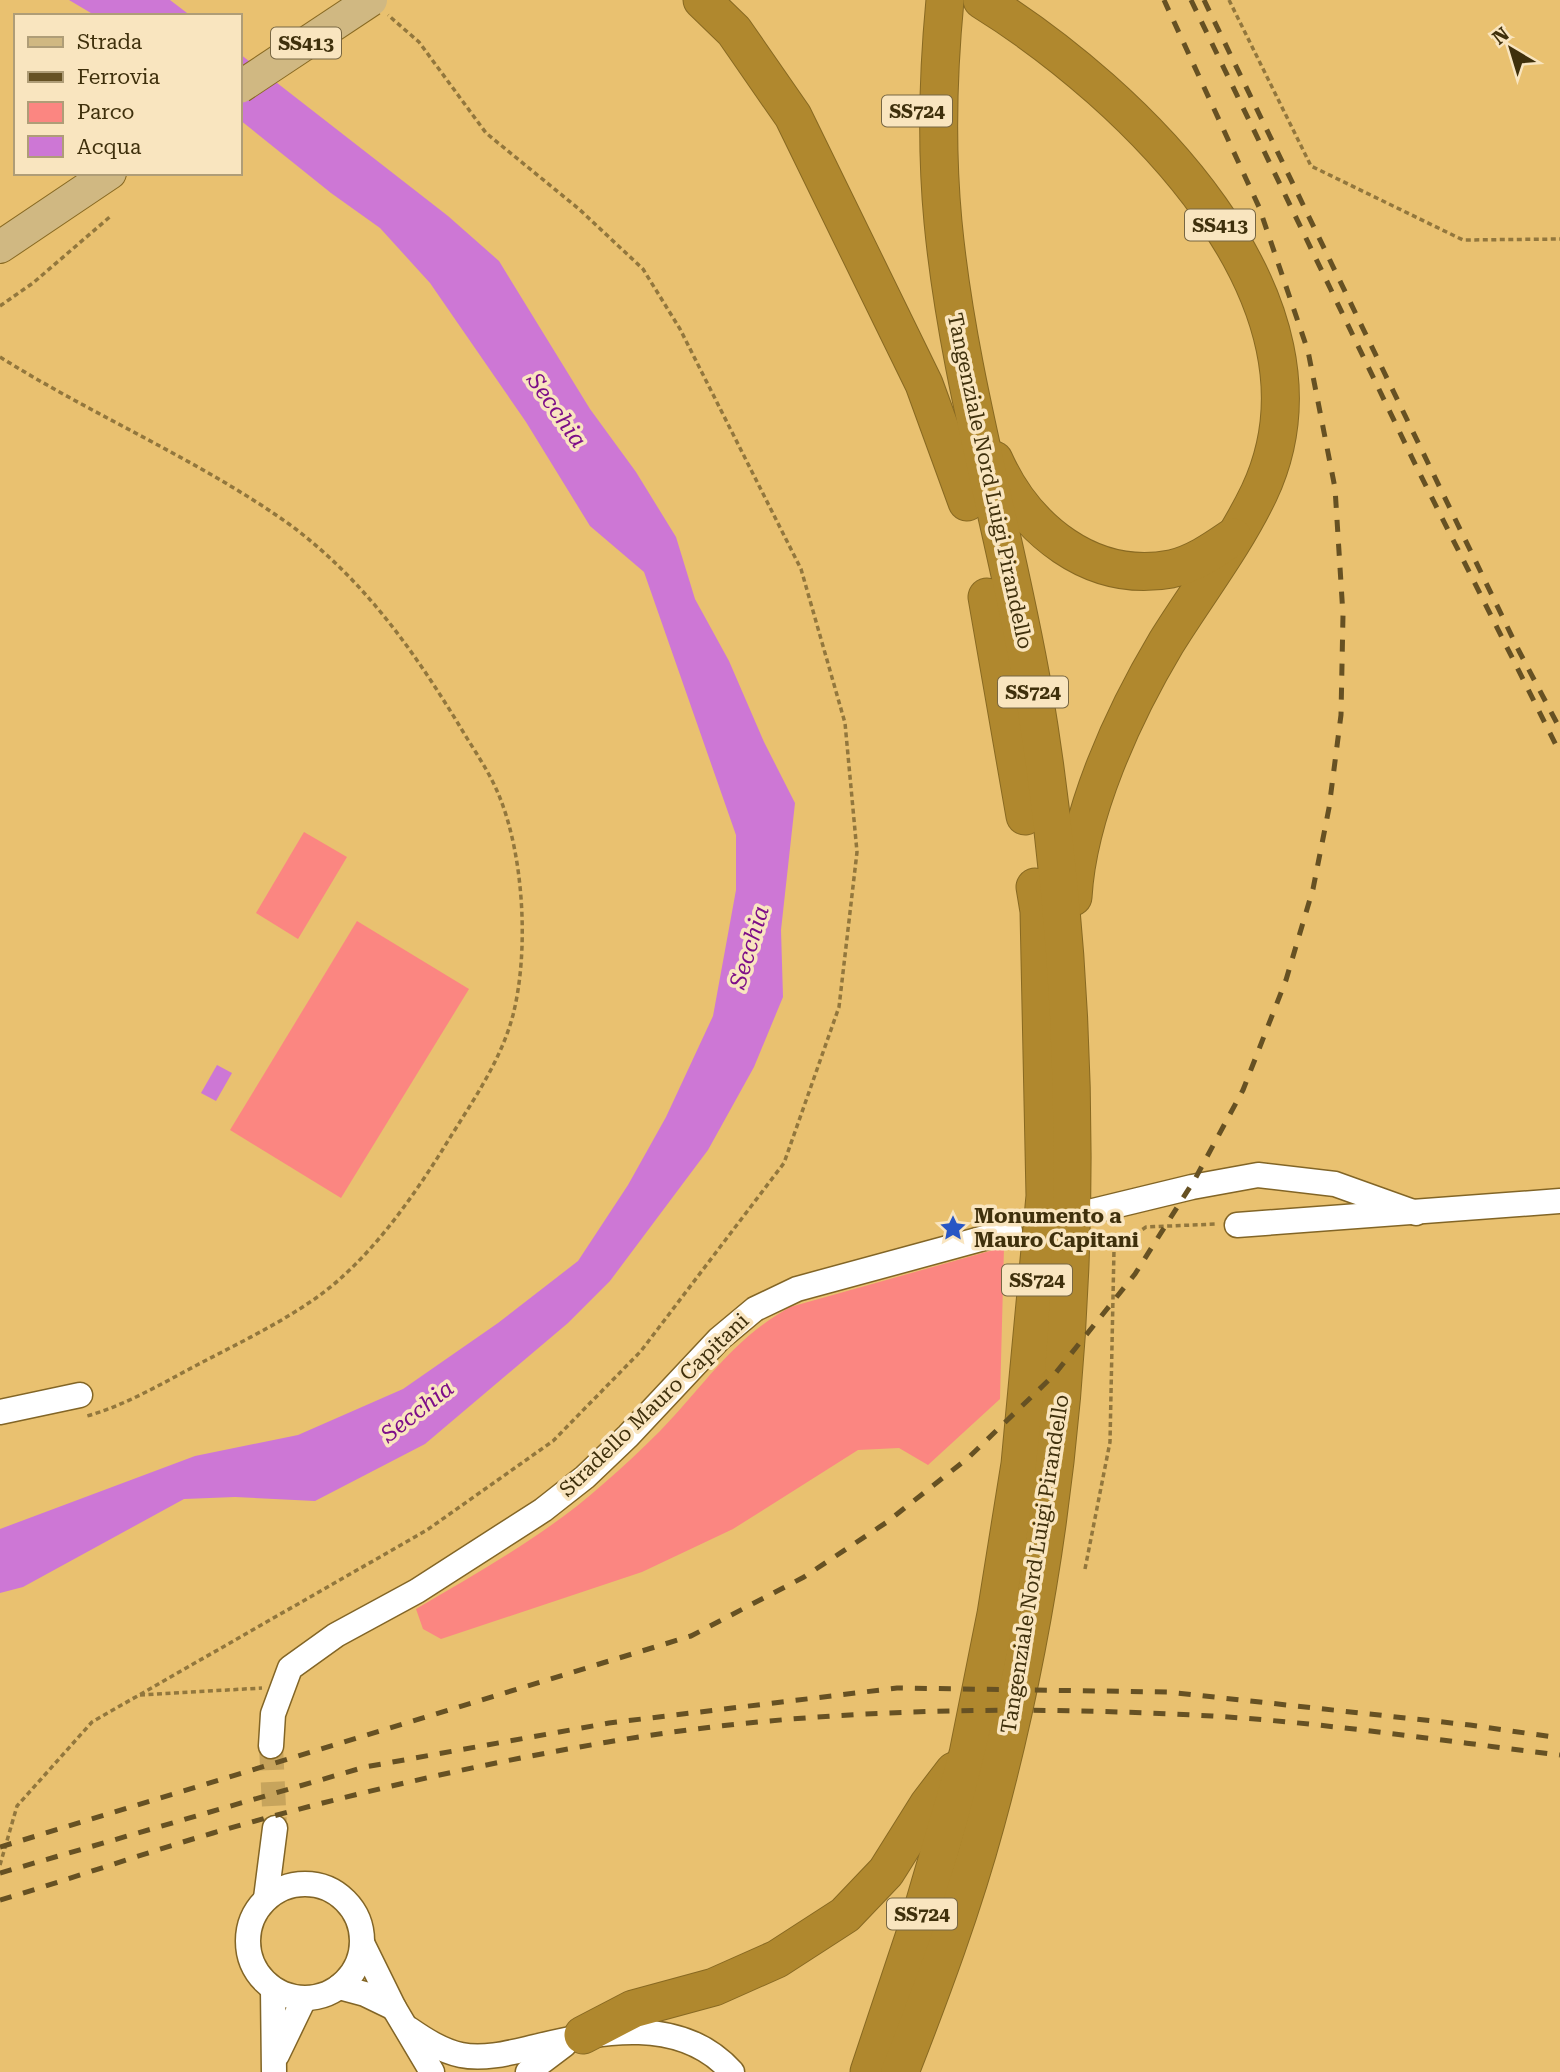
<svg xmlns="http://www.w3.org/2000/svg" width="1560" height="2072" viewBox="0 0 1560 2072" font-family="'Roboto Serif',serif">
	<rect width="100%" height="100%" fill="#e9c170"/>
	<g fill="#fb8681">
		<path d="M304,832L347,857L298,939L256,913Z"/>
		<path d="M357,921L469,989L341,1198L230,1130Z"/>
		<path d="M1004,1247L1000,1399L928,1465L899,1448L858,1450L733,1529L642,1572L441,1639L423,1629L416,1609C479,1572 547,1534 602,1485C622,1468 641,1450 660,1431C706,1384 730,1341 790,1307Z"/>
	</g>
	<g fill="#cd77d5">
		<path d="M69,0H170L191,16H96Z"/>
		<path d="M240,54L448,216L499,261L590,409L636,472L676,537L695,599L729,661L764,742L795,803L781,930L783,997L754,1067L708,1150L610,1281L568,1323L425,1444L315,1501L235,1497L184,1499L23,1587L0,1593V1529L195,1456L298,1435L403,1389L498,1323L578,1261L628,1185L666,1117L713,1016L736,890V835L644,572L590,526L526,422L430,283L380,228L331,193L240,120Z"/>
		<path d="M217,1065L232,1073L216,1101L201,1093Z"/>
	</g>
	<g fill="none" stroke-linecap="round" stroke-linejoin="round">
		<path stroke="#c7a45c" stroke-width="24" stroke-dasharray="24 12" stroke-linecap="butt" d="M271,1746L275,1828"/>
		<defs>
			<g id="minor">
				<path d="M1093,1211L1192,1187L1258,1175L1335,1184L1416,1213"/>
				<path d="M1237,1225L1560,1201"/>
				<path d="M0,1412L80,1395"/>
				<path d="M271,1746L273,1714L290,1668L336,1635L417,1591L543,1510L585,1477L628,1436L719,1339L755,1309L797,1289L1010,1231"/>
				<circle cx="305" cy="1941" r="57"/>
				<path d="M266,1898L275,1828"/>
				<path d="M363,1945L394,2008L432,2072"/>
				<path d="M339,1987L365,1994L394,2008"/>
				<path d="M273,1989L274,2072"/>
				<path d="M409,2029C425,2040 442,2051 461,2055C485,2060 513,2052 535,2047C601,2031 681,2015 732,2072"/>
				<path d="M277,2055L304,1999"/>
				<path d="M528,2072L564,2045"/>
			</g>
			<path id="major" d="M0,247L110,173"/>
			<g id="highway">
				<path d="M702,0L734,31L793,116L924,384L967,502"/>
				<path d="M982,0C1130,92 1350,300 1259,493C1233,547 1197,593 1166,643C1123,715 1078,813 1073,897"/>
				<path d="M994,460C1025,529 1091,584 1171,569C1194,564 1214,550 1233,537"/>
				<path d="M987,597L1025,816"/>
				<path d="M583,2035L633,2009L714,1987L777,1959L845,1915L886,1872L928,1805L954,1771"/>
				<path d="M869,2072L919,1922L968,1754L996,1614L1020,1464L1045,1196L1039,911L1035,887"/>
				<path d="M900,2072C932,1990 963,1907 986,1822C1086,1456 1095,1062 1033,689C1006,533 958,380 943,222C936,148 938,73 945,0"/>
			</g>
		</defs>
		<use href="#minor" stroke="#826526" stroke-width="27"/>
		<use href="#major" stroke="#886922" stroke-width="34"/>
		<use href="#highway" stroke="#886922" stroke-width="39"/>
		<g stroke="#92773d" stroke-width="3.5" stroke-dasharray="5 3.5" stroke-linecap="butt">
			<path d="M1229,0L1311,166L1463,240L1560,239"/>
			<path d="M0,306L33,283L112,215"/>
			<path d="M0,357C94,416 199,460 289,524C362,578 412,648 459,725C473,749 490,772 500,798C524,858 529,952 513,1015C500,1064 469,1106 443,1149C409,1203 368,1261 316,1298C279,1324 237,1344 197,1365C161,1384 126,1405 87,1416"/>
			<path d="M1085,1569L1110,1442L1114,1249L1146,1227L1216,1224"/>
			<path d="M140,1695L262,1688"/>
			<path d="M0,1865L17,1806L92,1722L427,1530L553,1441L641,1351L784,1163L839,1007L857,852L845,723L801,569L680,329L643,269L579,209L486,133L419,42L388,15"/>
		</g>
		<use href="#minor" stroke="#fff" stroke-width="24"/>
		<use href="#major" stroke="#d0b882" stroke-width="32"/>
		<use href="#highway" stroke="#b0882e" stroke-width="37"/>
		<g stroke="#665123" stroke-width="5" stroke-dasharray="12 12" stroke-linecap="butt">
			<path d="M1191,0L1417,468L1560,753"/>
			<path d="M1204,0L1519,651L1560,729"/>
			<path d="M0,1847L691,1636L804,1577L887,1522L968,1458L1054,1375L1135,1274L1195,1179L1243,1090L1286,980L1313,889L1329,808L1341,715L1343,615L1335,488L1308,351L1259,207L1164,0"/>
			<path d="M0,1873L365,1767L609,1723L897,1688L1168,1692L1470,1725L1560,1738"/>
			<path d="M0,1900C71,1879 141,1854 213,1833C340,1796 478,1764 608,1742C807,1708 1011,1705 1212,1716C1328,1723 1444,1741 1560,1755"/>
		</g>
		<defs>
			<path id="major-bridge" d="M240,87L371,0"/>
		</defs>
		<use href="#major-bridge" stroke="#886922" stroke-width="34" stroke-linecap="butt"/>
		<use href="#major-bridge" stroke="#d0b882" stroke-width="32"/>
	</g>
	<defs>
		<symbol id="sight-bare" viewBox="-9 -9 18 18"><path d="M0-6L1.8-2.2L6-1.7L2.9 1.2L3.7 5.4L0 3.3L-3.7 5.4L-2.9 1.2L-6-1.7L-1.8-2.2Z" fill="#2856c4" stroke="#f9e5bf" stroke-width="2.5" paint-order="stroke"/></symbol>
	</defs>
	<g fill-rule="evenodd">
		<use href="#sight-bare" x="934" y="1209" width="38" height="38"/>
	</g>
	<g text-anchor="middle" stroke-width="7" stroke-linejoin="round" paint-order="stroke">
		<g fill="#f9e5bf" stroke="#776642" stroke-width="2">
			<rect x="271" y="27.5" width="70" height="31" rx="5"/>
			<rect x="882" y="95.5" width="70" height="31" rx="5"/>
			<rect x="1185" y="209.5" width="70" height="31" rx="5"/>
			<rect x="998" y="676.5" width="70" height="31" rx="5"/>
			<rect x="1002" y="1264.5" width="70" height="31" rx="5"/>
			<rect x="887" y="1898.5" width="70" height="31" rx="5"/>
		</g>
		<g font-size="19" font-weight="bold" fill="#3f300c">
			<text x="306" y="50">SS413</text>
			<text x="917" y="118">SS724</text>
			<text x="1220" y="232">SS413</text>
			<text x="1033" y="699">SS724</text>
			<text x="1037" y="1287">SS724</text>
			<text x="922" y="1921">SS724</text>
		</g>
		<g font-size="21" fill="#3f300c" stroke="#f9e5bf">
			<text transform="translate(990 481) rotate(78)" y="7">Tangenziale Nord Luigi Pirandello</text>
			<text transform="translate(654 1405) rotate(-44)" y="7">Stradello Mauro Capitani</text>
			<text transform="translate(1035 1564) rotate(-81)" y="7">Tangenziale Nord Luigi Pirandello</text>
		</g>
		<g font-size="21" font-weight="bold" fill="#3f300c" stroke="#f9e5bf" text-anchor="start">
			<text x="974" y="1223">Monumento a<tspan x="974" dy="24">Mauro Capitani</tspan></text>
		</g>
		<g font-size="23" font-style="italic" fill="#7d0d88" stroke="#f9e5bf">
			<text transform="translate(557 410) rotate(55)" y="8">Secchia</text>
			<text transform="translate(749 947) rotate(-73)" y="8">Secchia</text>
			<text transform="translate(417 1411) rotate(-38)" y="8">Secchia</text>
		</g>
	</g>
	<rect x="14" y="14" width="228" height="161" fill="#f9e5bf" stroke="#af9d77" stroke-width="2"/>
	<rect x="28" y="37" width="35" height="10" fill="#d0b882" stroke="#af9d77" stroke-width="2"/>
	<text x="77" y="49" font-size="21" fill="#3f300c">Strada</text>
	<rect x="28" y="72" width="35" height="10" fill="#665123" stroke="#af9d77" stroke-width="2"/>
	<text x="77" y="84" font-size="21" fill="#3f300c">Ferrovia</text>
	<rect x="28" y="102" width="35" height="21" fill="#fb8681" stroke="#af9d77" stroke-width="2"/>
	<text x="77" y="119" font-size="21" fill="#3f300c">Parco</text>
	<rect x="28" y="136" width="35" height="21" fill="#cd77d5" stroke="#af9d77" stroke-width="2"/>
	<text x="77" y="154" font-size="21" fill="#3f300c">Acqua</text>
	<g transform="translate(1511 49) rotate(322)" stroke="#f9e5bf" stroke-width="5" paint-order="stroke">
	<path d="M0-5L12 26L0 18L-12 26Z" fill="#3f300c"/>
	<text y="-10" font-size="19" font-weight="bold" text-anchor="middle" fill="#3f300c">N</text>
	</g>
</svg>
